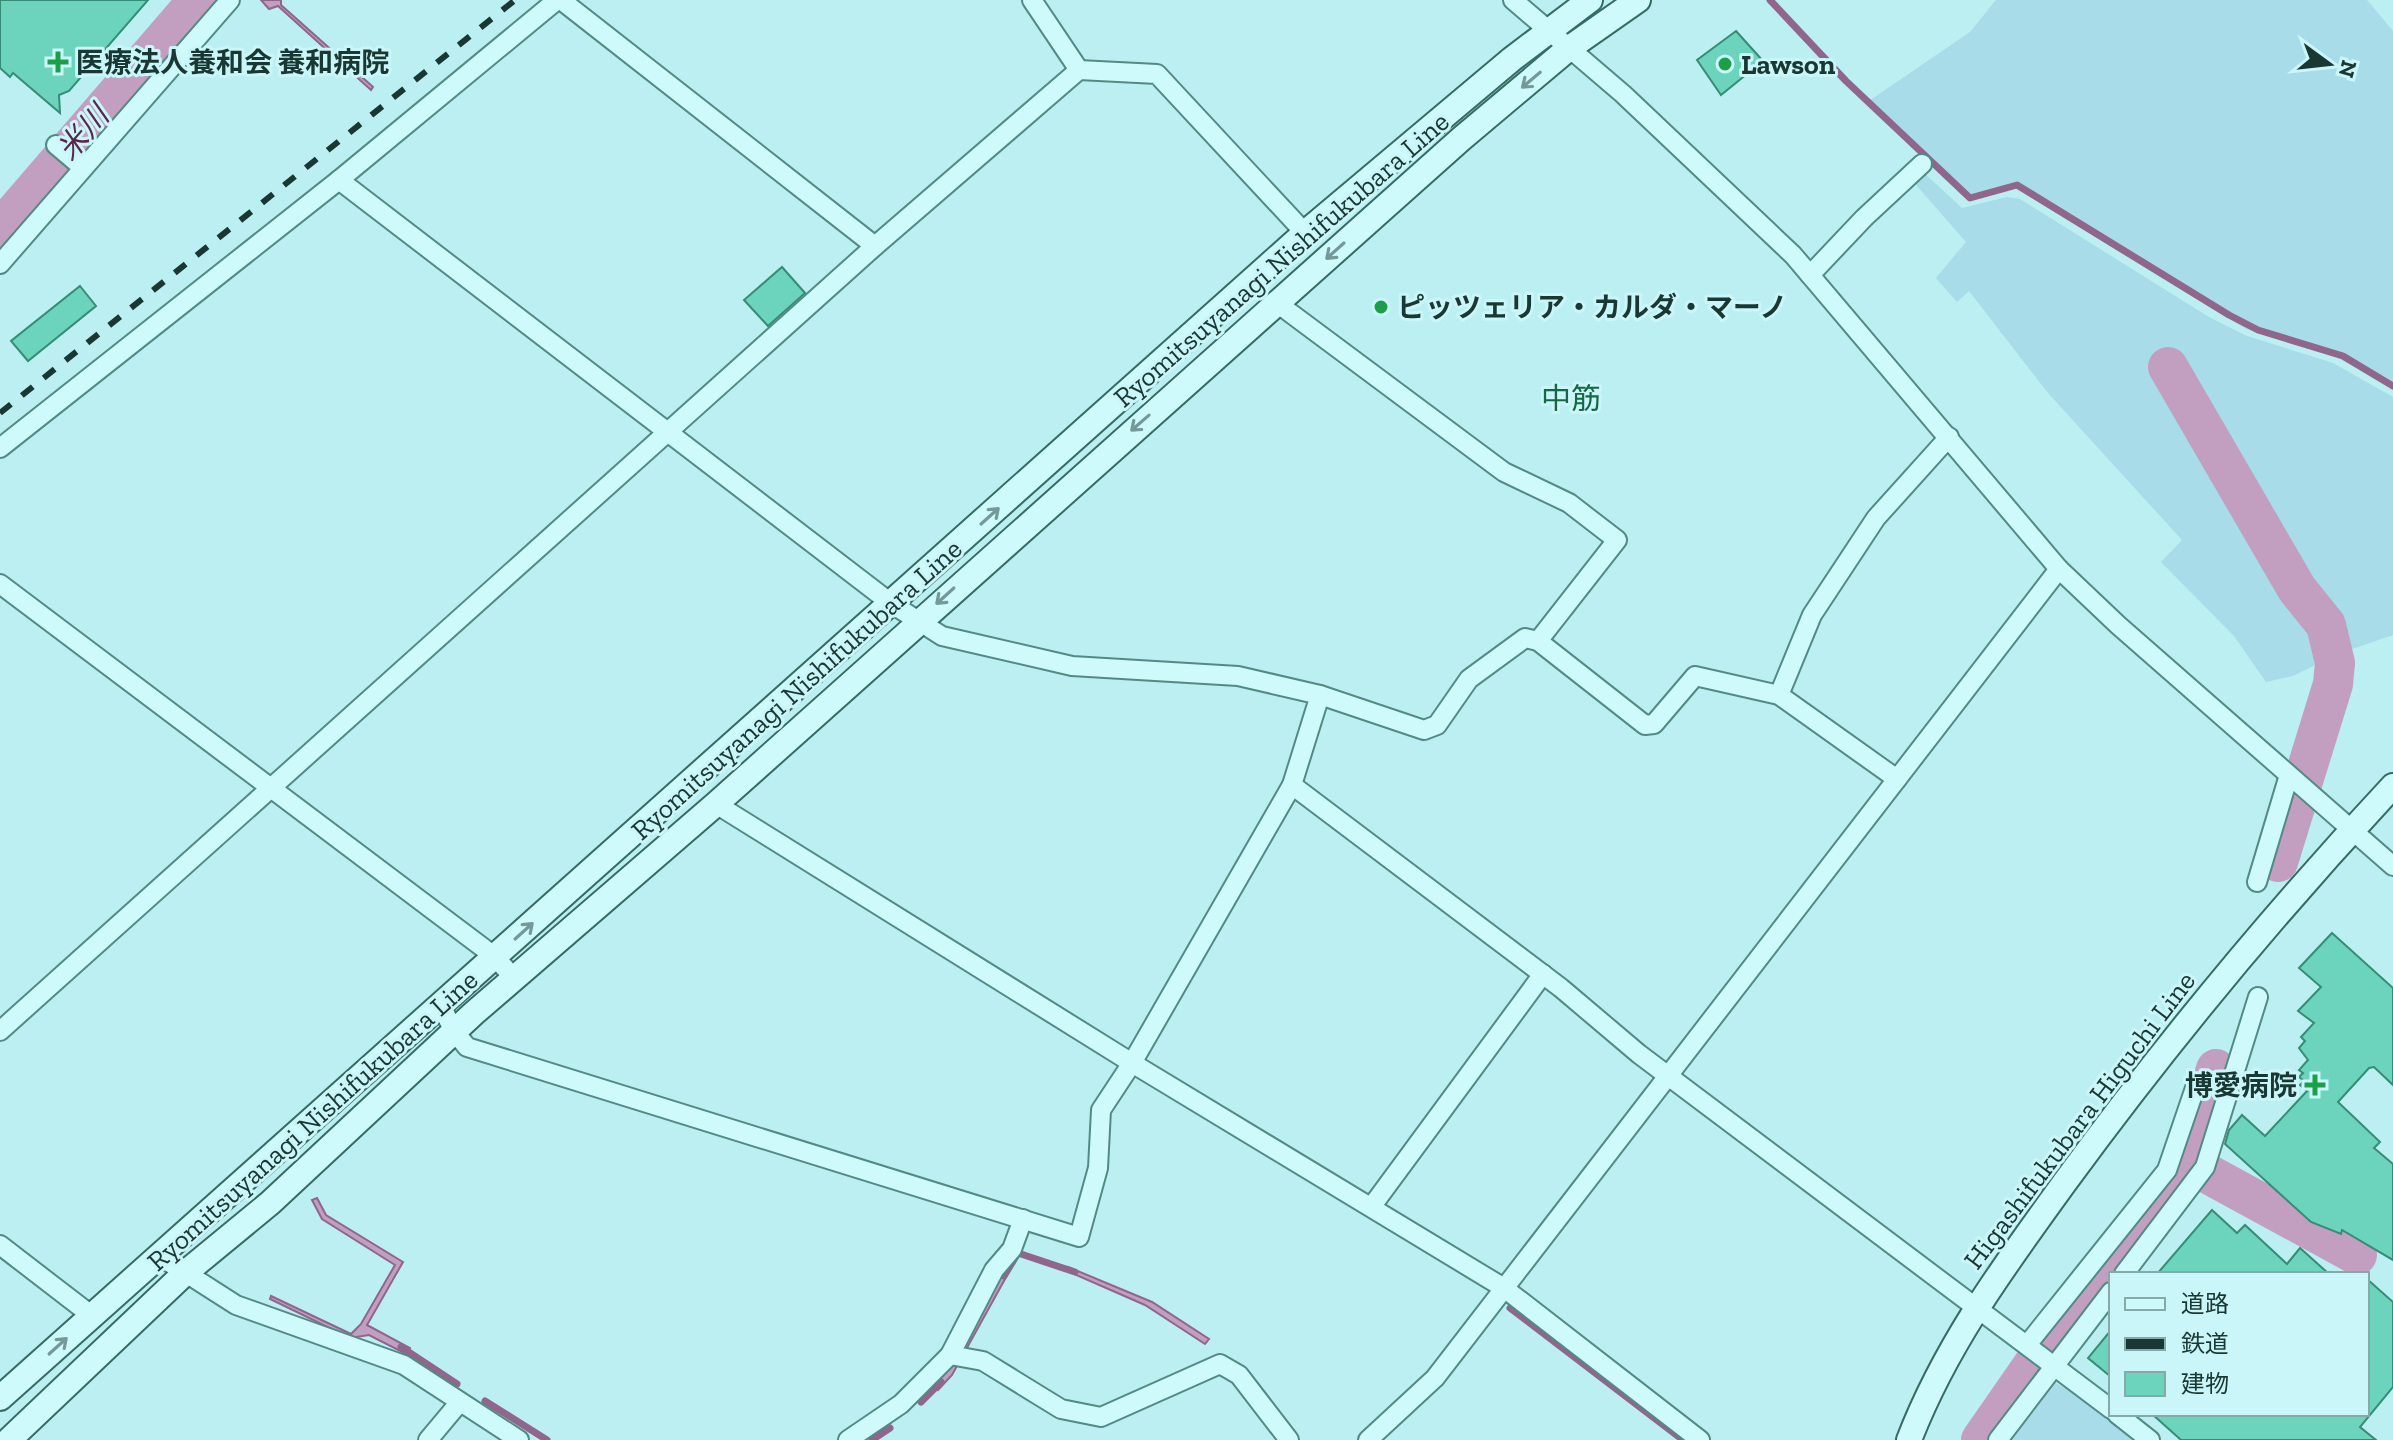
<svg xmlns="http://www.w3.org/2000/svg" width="2393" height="1440" viewBox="0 0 2393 1440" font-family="'Zilla Slab','Noto Sans JP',serif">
	<rect width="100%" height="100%" fill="#bbeff2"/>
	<g fill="#a7dce8">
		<path d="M1996,0H2367L2393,31V389L2338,358L2246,329L2015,188L1968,201L1866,103L1970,32Z"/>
		<path d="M1923,172L1962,208L2007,197L2020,199L2209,317L2247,336L2333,363L2393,397V635L2349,650L2335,618L2193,377L2183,376L2168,360L2163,365L2172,381L2168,384L2320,649L2323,661L2293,676L2266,682L2234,636L2161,562L2182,540L2048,393L1969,291L1957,302L1936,278L1966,242L1911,179Z"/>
		<path d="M2052,1381L2090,1401L2144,1440H2001Z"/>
	</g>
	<g fill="#c29fc0" stroke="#90668c" stroke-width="2">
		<path d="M261,0H281V5L373,87L371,90L278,6L269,9Z"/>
		<path d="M317,1198L326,1215L403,1262L367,1325L410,1348L406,1354L369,1335L350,1338L270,1299L271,1296L351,1334L361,1324L395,1265L322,1219L312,1200Z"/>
		<path d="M1004,1267L1010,1270L952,1375L938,1390L933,1385L949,1369Z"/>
		<path d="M1068,1267L1152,1302L1209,1339L1205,1344L1145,1305L1067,1271Z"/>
	</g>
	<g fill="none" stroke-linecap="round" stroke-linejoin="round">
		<g stroke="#90668c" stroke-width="7">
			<path d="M1770,0L1846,81L1970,198L2017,185L2229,315L2258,330L2343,356L2393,386"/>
			<path d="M1004,1276L1018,1253L1075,1272"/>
			<path d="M1510,1308L1683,1440"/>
			<path d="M401,1347L457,1384"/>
			<path d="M485,1401L547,1440"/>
			<path d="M921,1402L941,1382"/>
			<path d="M872,1440L890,1428"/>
		</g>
		<g stroke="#c29fc0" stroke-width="40">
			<path d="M0,230L198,0"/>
			<path d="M2168,367L2297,589L2326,625L2335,663L2333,684L2278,862"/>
			<path d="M2188,1163L2357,1255"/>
			<path d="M1981,1440L2056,1332L2188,1163L2216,1069"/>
		</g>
	</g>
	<g fill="#6cd4bc" stroke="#378c76" stroke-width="2">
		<path d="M0,0H148L69,91L59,95L60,113L13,73L10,77L0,68Z"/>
		<path d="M1736,31L1763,61L1721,95L1697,60Z"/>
		<path d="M782,267L805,293L768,326L744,300Z"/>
		<path d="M80,286L96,306L28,361L11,341Z"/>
		<path d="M2332,933L2393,988V1085L2374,1067L2369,1068L2338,1102L2380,1142L2374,1148L2393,1164V1260L2342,1230L2341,1234L2311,1222L2225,1144L2229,1130L2242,1115L2265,1136L2307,1091L2300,1085L2304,1081L2299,1077L2303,1073L2299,1070L2308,1060L2299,1048L2305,1041L2301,1037L2314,1023L2298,1011L2321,987L2299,968Z"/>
		<path d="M2212,1210L2237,1233L2245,1225L2287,1264L2300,1248L2329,1274H2157Z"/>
		<path d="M2367,1279L2393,1302V1387L2360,1427L2376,1440H2181L2152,1414H2367Z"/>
		<path d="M2111,1330V1377L2088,1358Z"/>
	</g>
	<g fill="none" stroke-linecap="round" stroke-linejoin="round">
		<defs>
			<g id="street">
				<path d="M561,0L875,246"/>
				<path d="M1032,0L1079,70"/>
				<path d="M1513,0L1623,94L1793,255L2059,569L2118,625L2393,866"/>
				<path d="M56,145L82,167"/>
				<path d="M339,180L892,604L942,636L1072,666L1238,676L1320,695L1292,785"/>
				<path d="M0,264L230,0"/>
				<path d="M1810,275L1864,218L1922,164"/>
				<path d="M1277,303L1504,472L1569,503L1617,540L1538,641"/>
				<path d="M0,448L339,180L557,0"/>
				<path d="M0,584L494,956L514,978"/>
				<path d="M1320,695L1424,730L1437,725L1469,679L1525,638L1538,641L1645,725L1654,724L1695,676L1779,695L1897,779"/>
				<path d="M1779,695L1812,615L1876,518L1949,437"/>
				<path d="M716,804L1132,1063L1504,1288L1700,1440"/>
				<path d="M2257,882L2289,775"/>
				<path d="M441,1006L454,1031L467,1047L1079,1237L1098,1168L1101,1110L1132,1063L1292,785L1561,988L1639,1054L2111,1409"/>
				<path d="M0,1031L875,246L1079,70L1157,74L1305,233"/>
				<path d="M1372,1206L1543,974"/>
				<path d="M0,1245L91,1315"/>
				<path d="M161,1257L236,1305L404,1365L519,1440"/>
				<path d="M2124,1274L2205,1167L2258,997"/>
				<path d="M2027,1345L2167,1170L2195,1088"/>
				<path d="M950,1355L983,1361L1061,1409L1101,1417L1220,1364L1239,1375L1289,1440"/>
				<path d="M2117,1414L2150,1440"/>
				<path d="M428,1440L459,1403"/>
				<path d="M848,1440L901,1404L950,1355L994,1270L1012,1249L1023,1219"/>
				<path d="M1368,1440L1435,1378L2059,569"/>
				<path d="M1998,1440L2111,1292"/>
			</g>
			<g id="secondary">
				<path d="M0,1398L1305,233L1512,59L1590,0"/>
				<path d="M9,1440L185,1273L270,1203L474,1013L716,804L1461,139L1568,49L1638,0"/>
				<path d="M1909,1440C1946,1344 2005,1265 2065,1182C2166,1044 2276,911 2393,786"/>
			</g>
		</defs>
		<use href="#street" stroke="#538a84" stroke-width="22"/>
		<use href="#secondary" stroke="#376c64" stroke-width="28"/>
		<use href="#street" stroke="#cefafc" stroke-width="18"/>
		<use href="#secondary" stroke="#cefafc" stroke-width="24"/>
		<path stroke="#1a3833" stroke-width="6" stroke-dasharray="14 14" stroke-linecap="butt" d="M0,413L515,0"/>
	</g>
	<defs><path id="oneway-shaft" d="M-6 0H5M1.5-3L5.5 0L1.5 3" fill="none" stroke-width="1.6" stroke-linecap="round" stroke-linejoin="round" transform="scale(2)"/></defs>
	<g stroke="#749998">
		<use href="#oneway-shaft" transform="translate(1531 80) rotate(140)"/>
		<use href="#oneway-shaft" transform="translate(1335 251) rotate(138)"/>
		<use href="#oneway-shaft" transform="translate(1140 423) rotate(139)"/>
		<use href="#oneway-shaft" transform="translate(990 516) rotate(-42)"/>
		<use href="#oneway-shaft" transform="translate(945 596) rotate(138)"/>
		<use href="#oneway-shaft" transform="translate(524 931) rotate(-42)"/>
		<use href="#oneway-shaft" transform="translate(58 1346) rotate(-42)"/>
	</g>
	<g fill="#1d9f4a" stroke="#cbf6f9" stroke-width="3">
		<path d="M54 50h8v8h8v8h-8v8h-8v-8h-8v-8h8z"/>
		<circle cx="1725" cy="64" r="8"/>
		<circle cx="1381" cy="307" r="8"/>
		<path d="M2311 1073h8v8h8v8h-8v8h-8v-8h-8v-8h8z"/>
	</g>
	<g text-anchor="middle" stroke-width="6" stroke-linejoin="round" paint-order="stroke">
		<g font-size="28" font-weight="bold" fill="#1a3833" stroke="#cbf6f9" text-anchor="start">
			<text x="76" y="72">医療法人養和会 養和病院</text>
			<text x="1741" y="74">Lawson</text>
			<text x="1397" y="317">ピッツェリア・カルダ・マーノ</text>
			<text x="2297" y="1095" text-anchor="end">博愛病院</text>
		</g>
		<g font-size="28" fill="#1a3833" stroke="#cbf6f9">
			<text transform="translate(1281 259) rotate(-41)" y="10">Ryomitsuyanagi Nishifukubara Line</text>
			<text transform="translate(796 689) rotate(-42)" y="10">Ryomitsuyanagi Nishifukubara Line</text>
			<text transform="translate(312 1120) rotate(-42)" y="10">Ryomitsuyanagi Nishifukubara Line</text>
			<text transform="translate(2079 1120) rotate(-53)" y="10">Higashifukubara Higuchi Line</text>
		</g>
		<g font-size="30" font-style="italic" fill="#59274b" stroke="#cbf6f9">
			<text transform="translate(83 133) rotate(-49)" y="10">米川</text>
		</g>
		<g font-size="30" fill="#156943" stroke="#cbf6f9">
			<text x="1571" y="409">中筋</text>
		</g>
	</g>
	<rect x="2109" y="1272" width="260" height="144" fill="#cbf6f9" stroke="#84aaaa" stroke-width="2"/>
	<rect x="2125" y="1298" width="40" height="12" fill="#cefafc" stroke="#84aaaa" stroke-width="2"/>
	<text x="2181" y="1312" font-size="24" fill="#1a3833">道路</text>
	<rect x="2125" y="1338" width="40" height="12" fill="#1a3833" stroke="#84aaaa" stroke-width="2"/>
	<text x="2181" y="1352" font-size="24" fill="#1a3833">鉄道</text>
	<rect x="2125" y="1372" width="40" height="24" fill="#6cd4bc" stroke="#84aaaa" stroke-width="2"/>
	<text x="2181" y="1392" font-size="24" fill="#1a3833">建物</text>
	<g transform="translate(2329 64) rotate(105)" stroke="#cbf6f9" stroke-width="6" paint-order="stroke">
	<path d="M0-6L14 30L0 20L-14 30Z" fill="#1a3833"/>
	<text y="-12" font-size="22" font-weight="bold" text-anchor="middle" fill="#1a3833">N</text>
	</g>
</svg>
